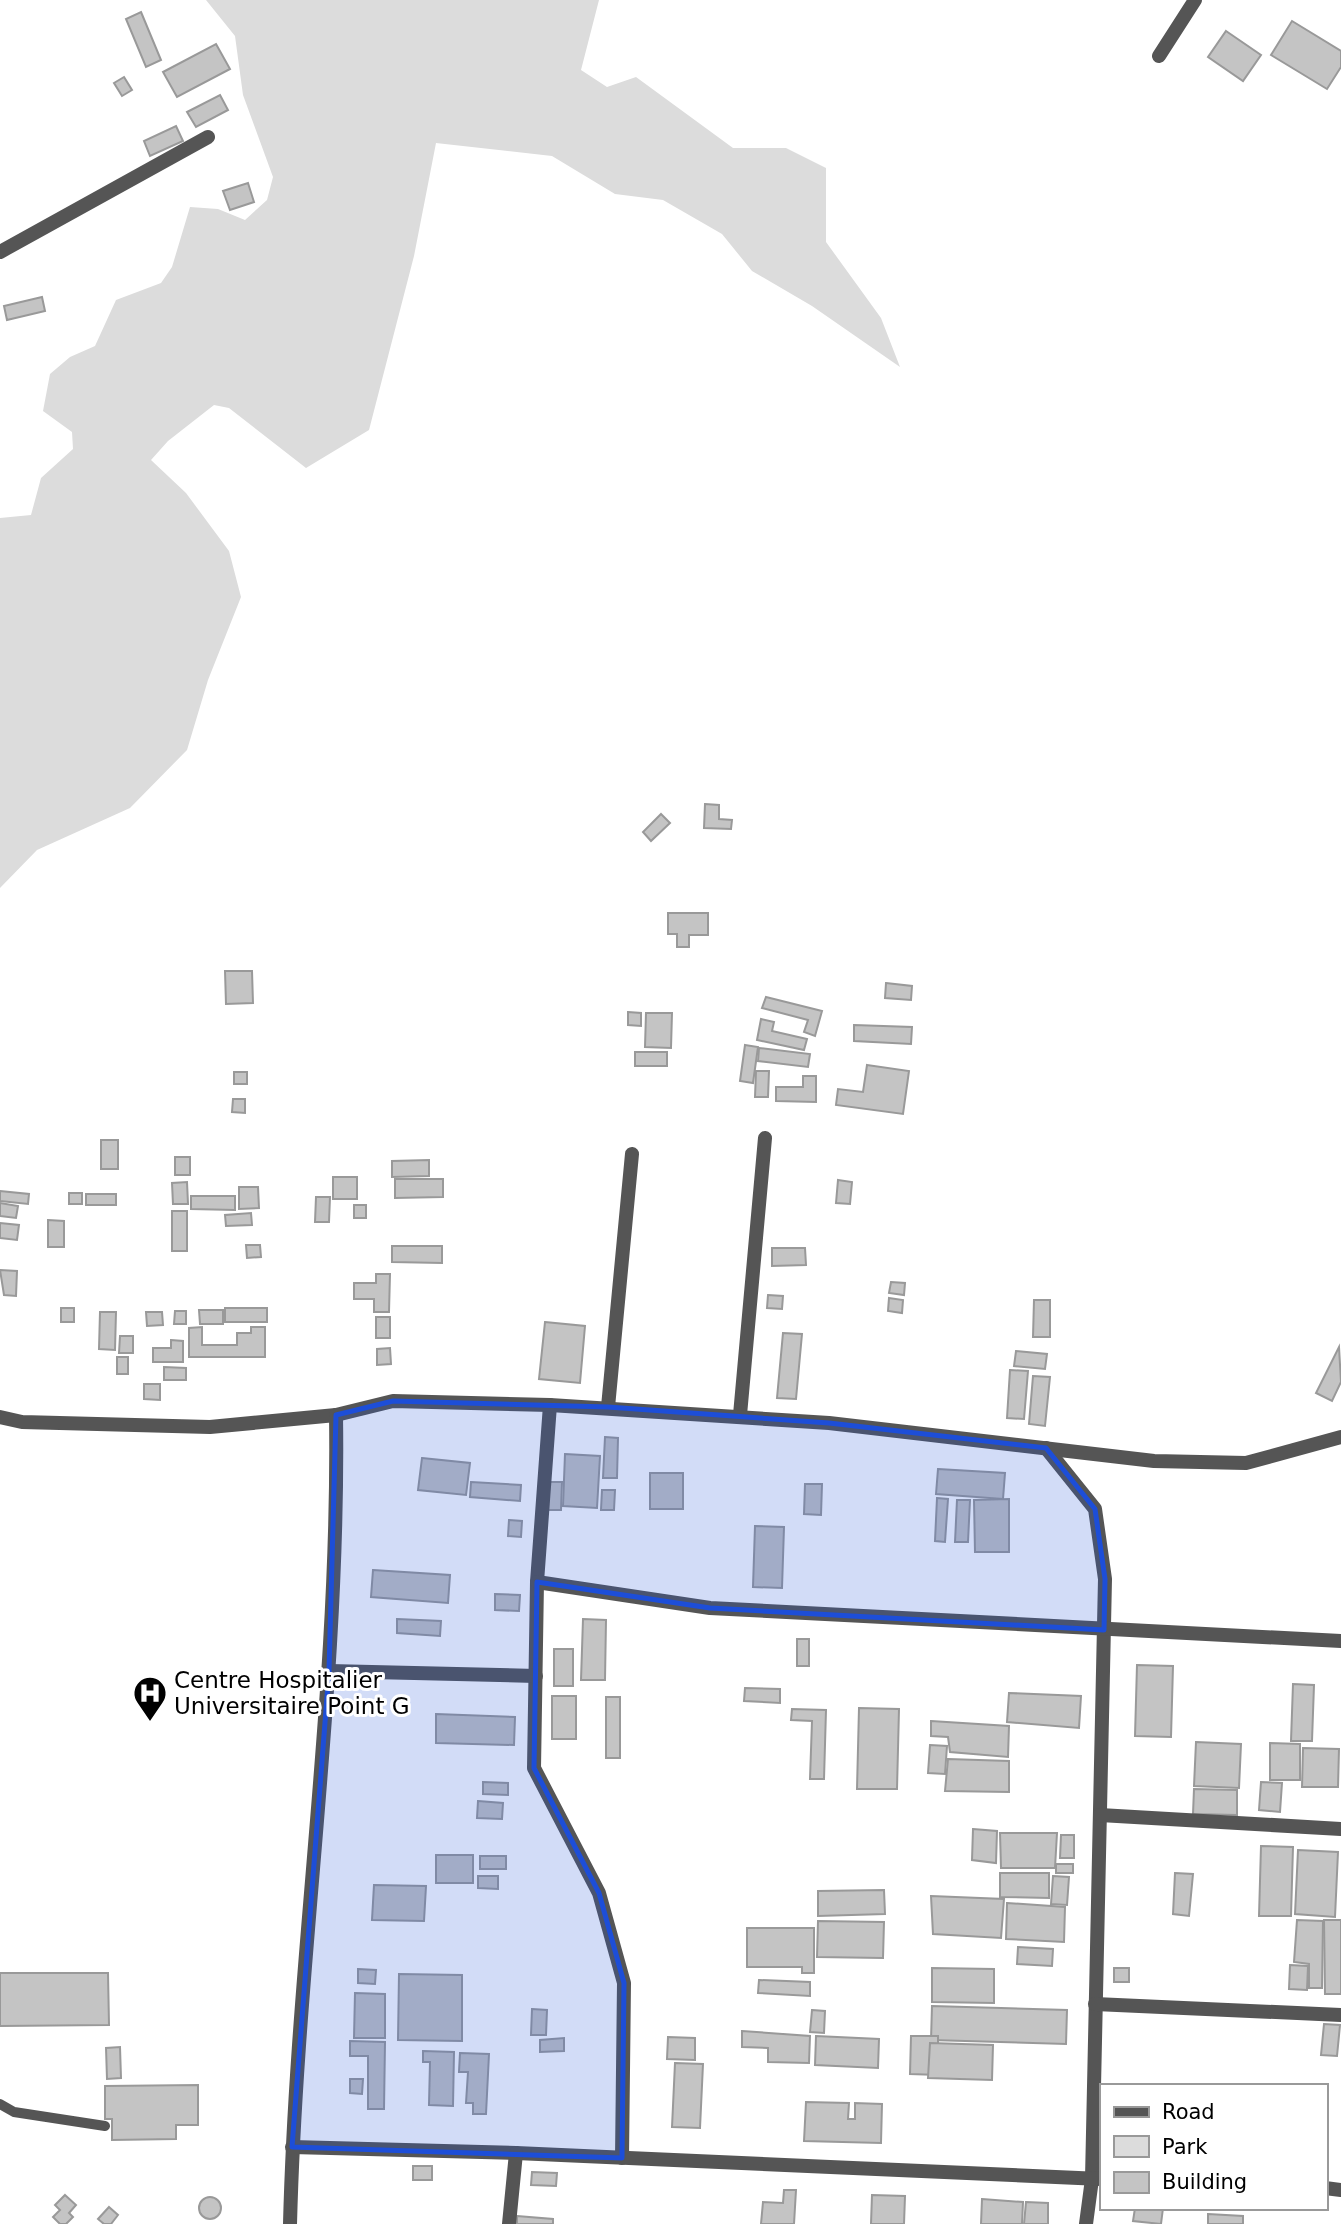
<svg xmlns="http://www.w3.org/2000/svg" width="1341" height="2224" viewBox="0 0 1341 2224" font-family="'DejaVu Sans',sans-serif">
	<rect width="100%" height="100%" fill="#fff"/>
	<path fill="#dcdcdc" d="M206,0H599L581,70L607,87L636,77L733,148H786L826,168V242L881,318L900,367L812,306L752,271L722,234L663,200L615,194L552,156L436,143L414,256L369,430L306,468L229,408L214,405L168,441L151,460L186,493L229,551L241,597L208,680L187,750L130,808L37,850L0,888V518L31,515L41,478L73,449L72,432L43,411L50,374L70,357L95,346L116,300L161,283L172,267L190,207L218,209L245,220L267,200L273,177L243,95L235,36Z"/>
	<g fill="#c4c4c4" stroke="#999" stroke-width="2">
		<path d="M141,12L161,60L146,67L126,19Z"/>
		<path d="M1292,21L1341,51V67L1327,89L1271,55Z"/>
		<path d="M1226,31L1261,55L1243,81L1208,57Z"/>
		<path d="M216,44L230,69L177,97L163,72Z"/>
		<path d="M124,77L132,90L122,96L114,83Z"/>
		<path d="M220,95L228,110L196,127L187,112Z"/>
		<path d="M176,126L183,141L150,156L144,141Z"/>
		<path d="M248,183L254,202L230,210L223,191Z"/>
		<path d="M42,297L45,311L7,320L4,306Z"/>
		<path d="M705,804L719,805V819L732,820L731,829L704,828Z"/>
		<path d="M661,814L670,823L651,841L643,832Z"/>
		<path d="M668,913H708V935H689V947H677V934H668Z"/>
		<path d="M225,971H252L253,1003L226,1004Z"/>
		<path d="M886,983L912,986L911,1000L885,998Z"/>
		<path d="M766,997L822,1011L815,1036L804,1032L808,1020L762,1008Z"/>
		<path d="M628,1012L641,1013V1026L628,1025Z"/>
		<path d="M646,1013H672L671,1048L645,1047Z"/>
		<path d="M761,1019L774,1022L772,1031L807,1039L804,1050L757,1040Z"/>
		<path d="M854,1025L912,1027L911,1044L854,1041Z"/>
		<path d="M745,1045L758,1047L753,1083L740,1081Z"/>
		<path d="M759,1048L810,1054L808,1067L758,1061Z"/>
		<rect x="635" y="1052" width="32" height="14"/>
		<path d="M867,1065L909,1071L903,1114L836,1105L838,1089L863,1092Z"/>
		<path d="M756,1071H769L768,1097H755Z"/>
		<rect x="234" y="1072" width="13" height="12"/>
		<path d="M803,1076H816V1102L776,1101V1087H803Z"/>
		<path d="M233,1099H245V1113L232,1112Z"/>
		<rect x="101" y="1140" width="17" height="29"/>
		<rect x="175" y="1157" width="15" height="18"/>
		<path d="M429,1160V1176L392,1177V1161Z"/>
		<rect x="333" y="1177" width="24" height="22"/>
		<path d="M395,1179H443V1197L395,1198Z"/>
		<path d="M838,1180L852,1182L850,1204L836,1203Z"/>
		<path d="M187,1182L188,1204H173L172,1183Z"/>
		<path d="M239,1187H258L259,1208L239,1209Z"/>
		<path d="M0,1191L29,1194L28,1204L0,1201Z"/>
		<rect x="69" y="1193" width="13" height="11"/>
		<rect x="86" y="1194" width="30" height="11"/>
		<path d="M191,1196H235V1210L191,1209Z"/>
		<path d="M316,1197H330L329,1222H315Z"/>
		<path d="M0,1203L18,1206L16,1218L0,1216Z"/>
		<rect x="354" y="1205" width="12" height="13"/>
		<rect x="172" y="1211" width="15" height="40"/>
		<path d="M251,1213L252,1225L226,1226L225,1215Z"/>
		<path d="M48,1220L64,1221V1247H48Z"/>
		<path d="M0,1223L19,1225L17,1240L0,1238Z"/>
		<path d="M246,1245H260L261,1257L247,1258Z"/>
		<path d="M392,1246H442V1263L392,1262Z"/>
		<path d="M772,1248H805L806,1265L772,1266Z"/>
		<path d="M0,1270L17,1271L16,1296L4,1295Z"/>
		<path d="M376,1274H390L389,1312H374V1299H354V1283H376Z"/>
		<path d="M891,1282L905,1283L904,1295L889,1293Z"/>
		<path d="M768,1295L783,1296L782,1309L767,1308Z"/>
		<path d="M889,1298L903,1300L902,1313L888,1311Z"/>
		<path d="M1034,1300H1050V1337H1033Z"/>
		<rect x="61" y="1308" width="13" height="14"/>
		<rect x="225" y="1308" width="42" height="14"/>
		<path d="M199,1310H223V1324H200Z"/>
		<path d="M175,1311H186V1324H174Z"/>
		<path d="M100,1312H116L115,1350L99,1349Z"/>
		<path d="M146,1312H162L163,1325L147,1326Z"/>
		<rect x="376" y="1317" width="14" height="21"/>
		<path d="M545,1322L585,1326L580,1383L539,1379Z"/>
		<path d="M202,1327V1345H237V1333H251V1327H265V1357H189V1328Z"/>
		<path d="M783,1333L802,1334L796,1399L777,1398Z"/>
		<path d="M120,1336H133V1353H119Z"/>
		<path d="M171,1340L183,1341V1362H153V1348H171Z"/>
		<path d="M1339,1347L1341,1382L1332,1401L1316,1393Z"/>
		<path d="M390,1348L391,1364L377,1365V1349Z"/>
		<path d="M1016,1351L1047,1354L1045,1369L1014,1366Z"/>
		<rect x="117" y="1357" width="11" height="17"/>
		<path d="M164,1367L186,1368V1380H164Z"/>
		<path d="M1010,1370L1028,1371L1024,1419L1007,1418Z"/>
		<path d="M1033,1376L1050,1377L1045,1426L1029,1424Z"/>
		<path d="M144,1384H160V1400L144,1399Z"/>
		<path d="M605,1437L618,1438L617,1478H603Z"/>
		<path d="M565,1454L600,1456L597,1508L563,1506Z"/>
		<path d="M422,1458L470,1463L466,1495L418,1490Z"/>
		<path d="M938,1469L1005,1473L1003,1499L936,1494Z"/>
		<rect x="650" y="1473" width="33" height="36"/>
		<path d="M471,1482L521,1485L520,1501L470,1497Z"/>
		<path d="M548,1482H562L561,1510H547Z"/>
		<path d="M805,1484H822L821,1515L804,1514Z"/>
		<path d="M602,1490H615L614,1510H601Z"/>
		<path d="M937,1498L948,1499L945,1542L935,1541Z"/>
		<path d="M1009,1499V1552H975L974,1500Z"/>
		<path d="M957,1500H970L968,1542H955Z"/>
		<path d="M509,1520L522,1521L521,1537L508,1536Z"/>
		<path d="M755,1526L784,1527L782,1588L753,1587Z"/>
		<path d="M373,1570L450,1575L448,1603L371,1597Z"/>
		<path d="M495,1594L520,1595L519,1611L495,1610Z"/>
		<path d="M397,1619L441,1621L440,1636L397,1633Z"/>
		<path d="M583,1619L606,1620L605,1680H581Z"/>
		<rect x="797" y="1639" width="12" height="27"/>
		<rect x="554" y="1649" width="19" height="37"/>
		<path d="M1137,1665L1173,1666L1171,1737L1135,1736Z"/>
		<path d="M1293,1684L1314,1685L1312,1741H1291Z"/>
		<path d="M745,1688L780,1689V1703L744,1701Z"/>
		<path d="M1009,1693L1081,1696L1079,1728L1007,1722Z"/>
		<rect x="552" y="1696" width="24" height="43"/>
		<rect x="606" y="1697" width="14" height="61"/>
		<path d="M859,1708L899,1709L897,1789H857Z"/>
		<path d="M792,1709L826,1710L824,1779H810L812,1721L791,1720Z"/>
		<path d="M436,1714L515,1717L514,1745L436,1743Z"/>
		<path d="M931,1721L1009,1726L1008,1757L950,1752L948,1737L931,1736Z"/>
		<path d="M1196,1742L1241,1744L1239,1788L1194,1786Z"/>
		<path d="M1270,1743L1300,1744V1780H1270Z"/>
		<path d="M930,1745L947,1746L945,1774L928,1773Z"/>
		<path d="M1303,1748L1339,1749L1338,1787H1302Z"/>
		<path d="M948,1759L1009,1761V1792L945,1791Z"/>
		<path d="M483,1782L508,1783V1795L483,1794Z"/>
		<path d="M1261,1782L1282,1783L1280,1812L1259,1810Z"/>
		<path d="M1194,1789L1237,1790V1815L1193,1814Z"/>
		<path d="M478,1801L503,1803L502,1819L477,1818Z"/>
		<path d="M973,1829L997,1831L996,1863L972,1860Z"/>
		<path d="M1000,1833H1057L1055,1868H1001Z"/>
		<path d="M1061,1835H1074V1858H1060Z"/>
		<path d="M1261,1846L1293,1847L1291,1916H1259Z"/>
		<path d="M1298,1850L1338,1852L1335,1917L1295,1914Z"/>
		<rect x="436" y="1855" width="37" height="28"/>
		<rect x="480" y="1856" width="26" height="13"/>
		<rect x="1056" y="1864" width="17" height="9"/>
		<path d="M1000,1873H1049V1898L1000,1897Z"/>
		<path d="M1175,1873L1193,1874L1189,1916L1173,1914Z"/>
		<path d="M478,1876H498V1889L478,1888Z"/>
		<path d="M1053,1876L1069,1877L1067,1905L1051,1904Z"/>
		<path d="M374,1885L426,1886L424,1921L372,1920Z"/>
		<path d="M884,1890L885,1914L818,1916V1891Z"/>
		<path d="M931,1896L1004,1899L1001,1938L933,1934Z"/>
		<path d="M1007,1903L1065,1907L1064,1942L1006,1939Z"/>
		<path d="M1297,1920L1323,1921L1322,1988H1309V1964L1294,1962Z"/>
		<path d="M1324,1920H1341V1994H1325Z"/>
		<path d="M818,1921L884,1922L883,1958L817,1957Z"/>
		<path d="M747,1928H814V1973H802V1967H747Z"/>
		<path d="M1018,1947L1053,1949L1052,1966L1017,1964Z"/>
		<path d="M1290,1965L1308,1966L1307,1990L1289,1989Z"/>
		<path d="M932,1968L994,1969V2003L932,2002Z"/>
		<rect x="1114" y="1968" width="15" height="14"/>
		<path d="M358,1969L376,1970L375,1984L358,1983Z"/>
		<path d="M0,1973H108L109,2025L0,2026Z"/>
		<path d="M399,1974L462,1975V2041L398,2040Z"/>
		<path d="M759,1980L810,1982V1996L758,1993Z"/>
		<path d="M355,1993L385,1994V2038H354Z"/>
		<path d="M932,2006L1067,2010L1066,2044L931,2040Z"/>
		<path d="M532,2009L547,2010L546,2035H531Z"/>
		<path d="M812,2010L825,2011L824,2033L810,2032Z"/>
		<path d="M1324,2024L1340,2025L1337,2056L1321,2055Z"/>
		<path d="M742,2031L810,2036L809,2063L768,2062V2048L742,2047Z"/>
		<path d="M816,2036L879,2039L878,2068L815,2065Z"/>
		<path d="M911,2036H938V2075L910,2074Z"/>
		<path d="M668,2037L695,2038V2060L667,2059Z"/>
		<path d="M564,2038V2051L540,2052V2040Z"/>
		<path d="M350,2041L385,2042L384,2109H368V2056H350Z"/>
		<path d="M930,2043L993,2045L992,2080L928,2078Z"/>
		<path d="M120,2047L121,2078L107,2079L106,2048Z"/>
		<path d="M423,2051L454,2052L453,2106L429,2105L430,2062H423Z"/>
		<path d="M460,2053L489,2054L486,2114H473V2103H466L468,2072H459Z"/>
		<path d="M675,2063L703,2064L700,2128L672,2127Z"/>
		<path d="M350,2079H363L362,2094L350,2093Z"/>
		<path d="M198,2085V2125H176V2139L112,2140V2119H105V2086Z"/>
		<path d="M806,2102L849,2103L848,2119H855V2103L882,2104L881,2143L804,2141Z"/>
		<rect x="413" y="2166" width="19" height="14"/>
		<path d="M532,2172L557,2173L556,2186L531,2185Z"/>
		<path d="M784,2190H796L794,2224H761L763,2202L783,2203Z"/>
		<path d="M65,2195L76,2205L69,2213L73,2217L66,2224H60L53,2217L60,2210L55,2205Z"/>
		<path d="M872,2195L905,2196L904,2224H871Z"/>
		<circle cx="210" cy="2208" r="11"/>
		<path d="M982,2199L1023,2202L1022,2224H981Z"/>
		<path d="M1026,2202L1048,2203V2224H1024Z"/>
		<path d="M109,2207L118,2215L111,2224H104L98,2219Z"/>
		<path d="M1135,2208H1163L1161,2224L1133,2221Z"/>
		<path d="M1208,2214L1243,2216V2224H1208Z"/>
		<path d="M517,2216L553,2219V2224H517Z"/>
	</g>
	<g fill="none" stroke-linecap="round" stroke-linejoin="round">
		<path stroke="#555" stroke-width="10" d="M0,2104L14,2112L105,2126"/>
		<g stroke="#555" stroke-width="14">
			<path d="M1159,56L1195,0"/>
			<path d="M0,252L208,137"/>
			<path d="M550,1405L537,1582L534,1768L599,1893L624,1983L622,2158"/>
			<path d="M608,1407L632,1154"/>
			<path d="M740,1415L765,1138"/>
			<path d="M0,1417L22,1422L210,1427L336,1415L393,1401L550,1405L829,1423L1154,1461L1246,1463L1341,1437"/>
			<path d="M1046,1448L1095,1509L1105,1579L1092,2179L1086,2224"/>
			<path d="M537,1582L710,1608L1341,1641"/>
			<path d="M329,1671L536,1676"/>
			<path d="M1100,1815L1341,1829"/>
			<path d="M1095,2004L1341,2015"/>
			<path d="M292,2147L516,2153L1101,2179"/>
			<path d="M1325,2188L1341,2190"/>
			<path d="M290,2224C297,1954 340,1685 336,1415"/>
			<path d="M509,2224L516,2153"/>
		</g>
	</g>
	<path fill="#1d4ed8" fill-opacity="0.2" stroke="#1d4ed8" stroke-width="5" stroke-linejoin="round" d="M393,1401L608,1407L829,1423L1046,1448L1095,1509L1105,1579L1104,1630L710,1608L537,1582L534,1768L599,1893L624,1983L622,2158L292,2147L329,1671L336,1415Z"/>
	<defs>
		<symbol id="hospital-pin" viewBox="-11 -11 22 30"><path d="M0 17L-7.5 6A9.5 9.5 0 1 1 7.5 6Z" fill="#000" stroke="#fff"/><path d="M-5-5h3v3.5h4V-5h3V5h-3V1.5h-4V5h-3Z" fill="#fff"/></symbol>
	</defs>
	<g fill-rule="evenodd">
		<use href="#hospital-pin" x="131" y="1674" width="38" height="52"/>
	</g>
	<g text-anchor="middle" stroke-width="6" stroke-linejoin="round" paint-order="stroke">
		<g font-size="23" fill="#000" stroke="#fff" text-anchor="start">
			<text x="174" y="1688">Centre Hospitalier<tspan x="174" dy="26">Universitaire Point G</tspan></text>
		</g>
	</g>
	<rect x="1100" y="2084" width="228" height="126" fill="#ffffff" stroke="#999999" stroke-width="2"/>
	<rect x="1114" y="2107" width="35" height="10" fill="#555555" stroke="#999999" stroke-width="2"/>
	<text x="1162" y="2119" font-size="21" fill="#000000">Road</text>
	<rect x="1114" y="2136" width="35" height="21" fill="#dcdcdc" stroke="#999999" stroke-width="2"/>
	<text x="1162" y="2154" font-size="21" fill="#000000">Park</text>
	<rect x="1114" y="2172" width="35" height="21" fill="#c4c4c4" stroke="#999999" stroke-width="2"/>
	<text x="1162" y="2189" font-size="21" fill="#000000">Building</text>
</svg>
